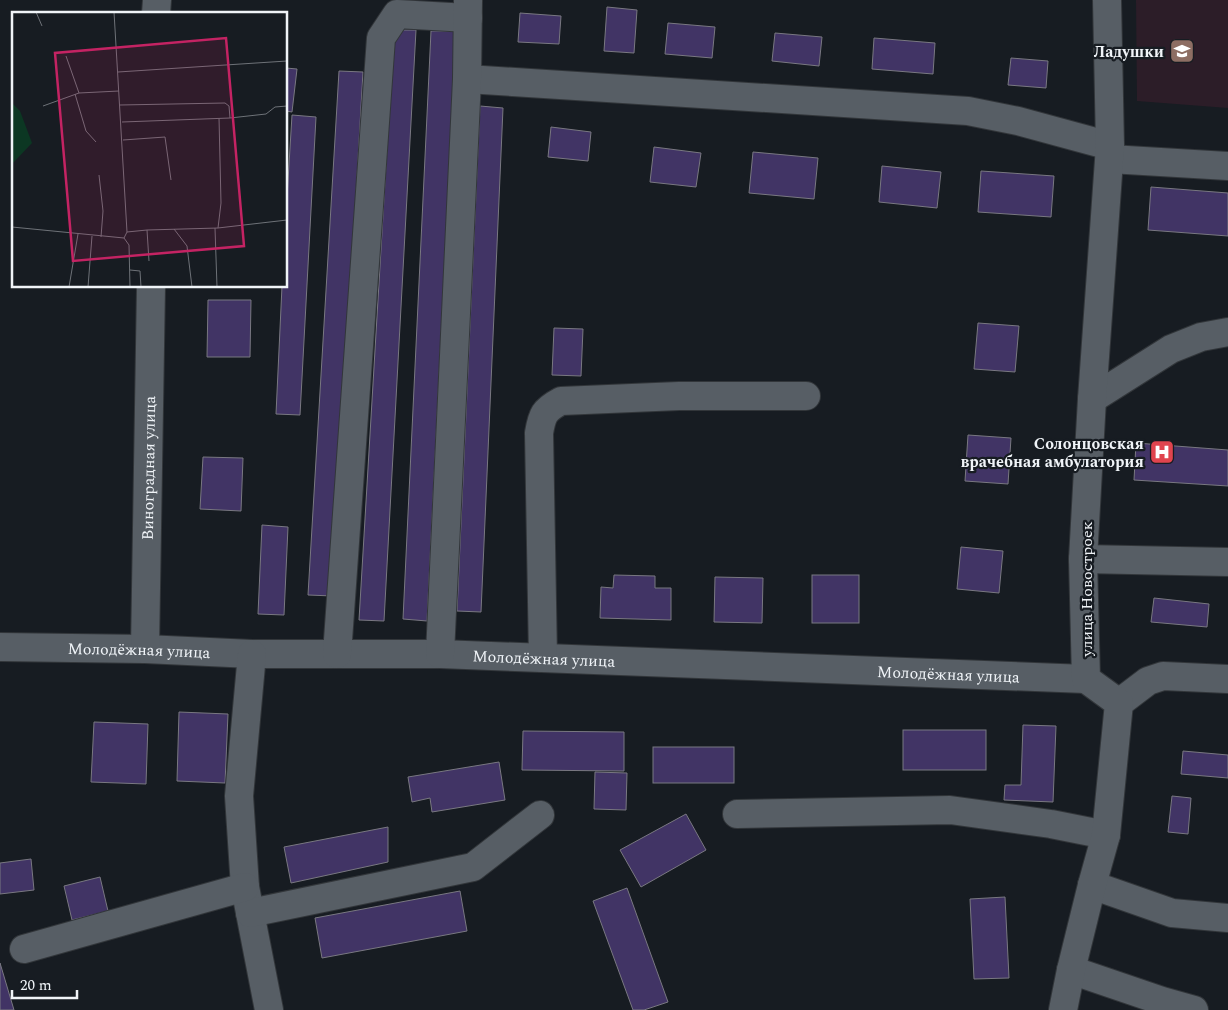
<svg xmlns="http://www.w3.org/2000/svg" width="1228" height="1010" viewBox="0 0 1228 1010" font-family="Spectral,serif">
	<rect width="100%" height="100%" fill="#171c22"/>
	<path fill="#2c1d28" d="M1136,0H1228V108L1137,101Z"/>
	<g fill="#413465" stroke="#797881">
		<path d="M607,7L637,10L634,53L604,51Z"/>
		<path d="M520,13L561,16L559,44L518,42Z"/>
		<path d="M668,23L715,27L712,58L665,54Z"/>
		<path d="M394,30H416L384,621L359,620Z"/>
		<path d="M431,31H456L427,621L403,619Z"/>
		<path d="M775,33L822,37L819,66L772,61Z"/>
		<path d="M874,38L935,43L933,74L872,69Z"/>
		<path d="M1011,58L1048,61L1046,88L1008,85Z"/>
		<path d="M286,68L297,69L292,112L286,111Z"/>
		<path d="M339,71L363,72L333,596L308,595Z"/>
		<path d="M480,106L503,108L481,612L457,611Z"/>
		<path d="M292,115L316,117L300,415L276,414L282,286H286V214Z"/>
		<path d="M551,127L591,132L588,161L548,157Z"/>
		<path d="M654,147L701,153L696,187L650,182Z"/>
		<path d="M753,152L818,158L814,199L749,193Z"/>
		<path d="M882,166L941,172L937,208L879,202Z"/>
		<path d="M981,171L1054,176L1051,217L978,212Z"/>
		<path d="M1151,187L1228,193V236L1148,230Z"/>
		<path d="M208,300H251L250,357H207Z"/>
		<path d="M978,323L1019,326L1015,372L974,369Z"/>
		<path d="M554,328L583,329L581,376L552,375Z"/>
		<path d="M968,435L1011,438L1008,484L965,481Z"/>
		<path d="M1136,443L1228,450V486L1134,480Z"/>
		<path d="M203,457L243,458L241,511L200,509Z"/>
		<path d="M262,525L288,527L284,615L258,614Z"/>
		<path d="M961,547L1003,551L999,593L957,589Z"/>
		<path d="M614,575L655,576V588H671V620L600,618L601,587L613,588Z"/>
		<rect x="812" y="575" width="47" height="48"/>
		<path d="M715,577L763,578L762,623L714,622Z"/>
		<path d="M1154,598L1209,604L1207,627L1151,622Z"/>
		<path d="M179,712L228,714L225,783L177,781Z"/>
		<path d="M94,722L148,724L146,784L91,782Z"/>
		<path d="M1023,725L1056,726L1053,802L1004,800L1005,785H1021Z"/>
		<rect x="903" y="730" width="83" height="40"/>
		<path d="M523,731L624,732V771L522,770Z"/>
		<rect x="653" y="747" width="81" height="36"/>
		<path d="M1183,751L1228,755V778L1181,774Z"/>
		<path d="M499,762L505,800L432,812L430,798L412,802L408,777Z"/>
		<path d="M595,772L627,773L626,810L594,809Z"/>
		<path d="M1172,796L1191,798L1188,834L1168,832Z"/>
		<path d="M686,814L706,850L641,887L620,850Z"/>
		<path d="M388,827V862L291,883L284,847Z"/>
		<path d="M31,859L34,890L0,894V863Z"/>
		<path d="M100,877L108,911L72,920L64,886Z"/>
		<path d="M627,888L668,1002L644,1010H633L593,901Z"/>
		<path d="M460,891L467,931L322,958L315,918Z"/>
		<path d="M1005,897L1009,978L974,979L970,899Z"/>
		<path d="M0,963L14,1010H0Z"/>
	</g>
	<g fill="none" stroke-linecap="round" stroke-linejoin="round">
		<defs>
			<g id="minor">
				<path d="M156,14L157,0"/>
				<path d="M467,79L968,111L1018,121L1110,146"/>
				<path d="M1110,159L1228,166"/>
				<path d="M1092,399L1171,349L1201,337L1228,332"/>
				<path d="M1083,559L1228,562"/>
				<path id="s1" d="M0,647L145,649L252,654H440L1086,679"/>
				<path id="s2" d="M145,649L151,286"/>
				<path d="M252,654L239,796L245,887L269,1010"/>
				<path d="M337,654L381,38L397,14L468,18"/>
				<path d="M440,654L467,79L468,1"/>
				<path d="M543,658L539,433C542,415 544,410 561,401L679,396H806"/>
				<path d="M1119,703L1148,681L1163,676L1228,679"/>
				<path d="M737,814L950,810L1051,824L1106,835"/>
				<path d="M1092,885L1172,913L1228,918"/>
				<path d="M250,913L473,867L540,815"/>
				<path d="M24,949L245,887"/>
				<path d="M1071,970L1162,1001L1194,1010"/>
				<path d="M1063,1010L1071,970L1092,885L1106,835L1119,703L1086,679L1083,559L1092,399L1110,146L1107,0"/>
			</g>
		</defs>
		<use href="#minor" stroke="#32363a" stroke-width="30"/>
		<use href="#minor" stroke="#575e65" stroke-width="28"/>
	</g>
	<defs>
		<symbol id="school-square" viewBox="-11 -11 22 22"><rect x="-9" y="-9" width="18" height="18" rx="4" fill="#8d6e63" stroke="#171c22"/><path d="M0-5L7-2L0 1L-7-2ZM-4 1L0 2.5L4 1V4Q0 6-4 4Z" fill="#fff"/></symbol>
		<symbol id="hospital-square" viewBox="-11 -11 22 22"><rect x="-9" y="-9" width="18" height="18" rx="4" fill="#e0444e" stroke="#171c22"/><path d="M-5-5h3v3.5h4V-5h3V5h-3V1.5h-4V5h-3Z" fill="#fff"/></symbol>
	</defs>
	<g fill-rule="evenodd">
		<use href="#school-square" x="1168" y="37" width="28" height="28"/>
		<use href="#hospital-square" x="1148" y="438" width="28" height="28"/>
	</g>
	<g text-anchor="middle" stroke-width="4.5" stroke-linejoin="round" paint-order="stroke">
		<g font-size="16" font-weight="bold" fill="#f0f4f8" stroke="#171c22" text-anchor="end">
			<text x="1164" y="57">Ладушки</text>
			<text x="1144" y="449">Солонцовская<tspan x="1144" dy="18">врачебная амбулатория</tspan></text>
		</g>
		<g font-size="16" fill="#f0f4f8" stroke="#171c22">
			<text dy="6" stroke="none"><textPath href="#s2" startOffset="181">Виноградная улица</textPath></text>
			<text transform="translate(1086 589) rotate(-90)" y="6">улица Новостроек</text>
			<text dy="6" stroke="none"><textPath href="#s1" startOffset="139">Молодёжная улица</textPath></text>
			<text dy="6" stroke="none"><textPath href="#s1" startOffset="544">Молодёжная улица</textPath></text>
			<text dy="6" stroke="none"><textPath href="#s1" startOffset="949">Молодёжная улица</textPath></text>
		</g>
	</g>
	<g transform="translate(12 12)">
		<rect width="275" height="275" fill="#171c22"/>
		<path d="M0,91L8,99L20,131L0,152Z" fill="#0c3723"/>
		<path fill="none" stroke="#6e7278" stroke-width="1" d="M24,0L30,14M102,0L115,220M54,44L67,81M106,60L275,49M63,82L74,119L84,130M108,93L213,91L217,94L218,106M31,94L67,81L107,79M110,110L218,106L254,102L263,95L275,94M111,128L153,125L159,168M87,163L91,199L89,225M0,215L112,226L115,220L135,218L206,216L275,208M203,216L205,275M206,216L209,191L207,106M162,217L175,234L180,275M135,218L137,249M112,226L117,233L118,275M118,258L128,259L129,275M57,275L66,222M76,275L80,224"/>
		<path fill="#c42363" fill-opacity="0.15" stroke="#c42363" stroke-width="2.5" d="M214,26L232,234L61,249L43,41Z"/>
		<rect width="275" height="275" fill="none" stroke="#f0f4f8" stroke-width="2.5"/>
	</g>
	<path d="M12 990v8h65v-8" fill="none" stroke="#f0f4f8" stroke-width="2.5"/>
	<text x="20" y="990" font-size="15" fill="#f0f4f8" stroke="#171c22" stroke-width="4" paint-order="stroke">20 m</text>
</svg>
